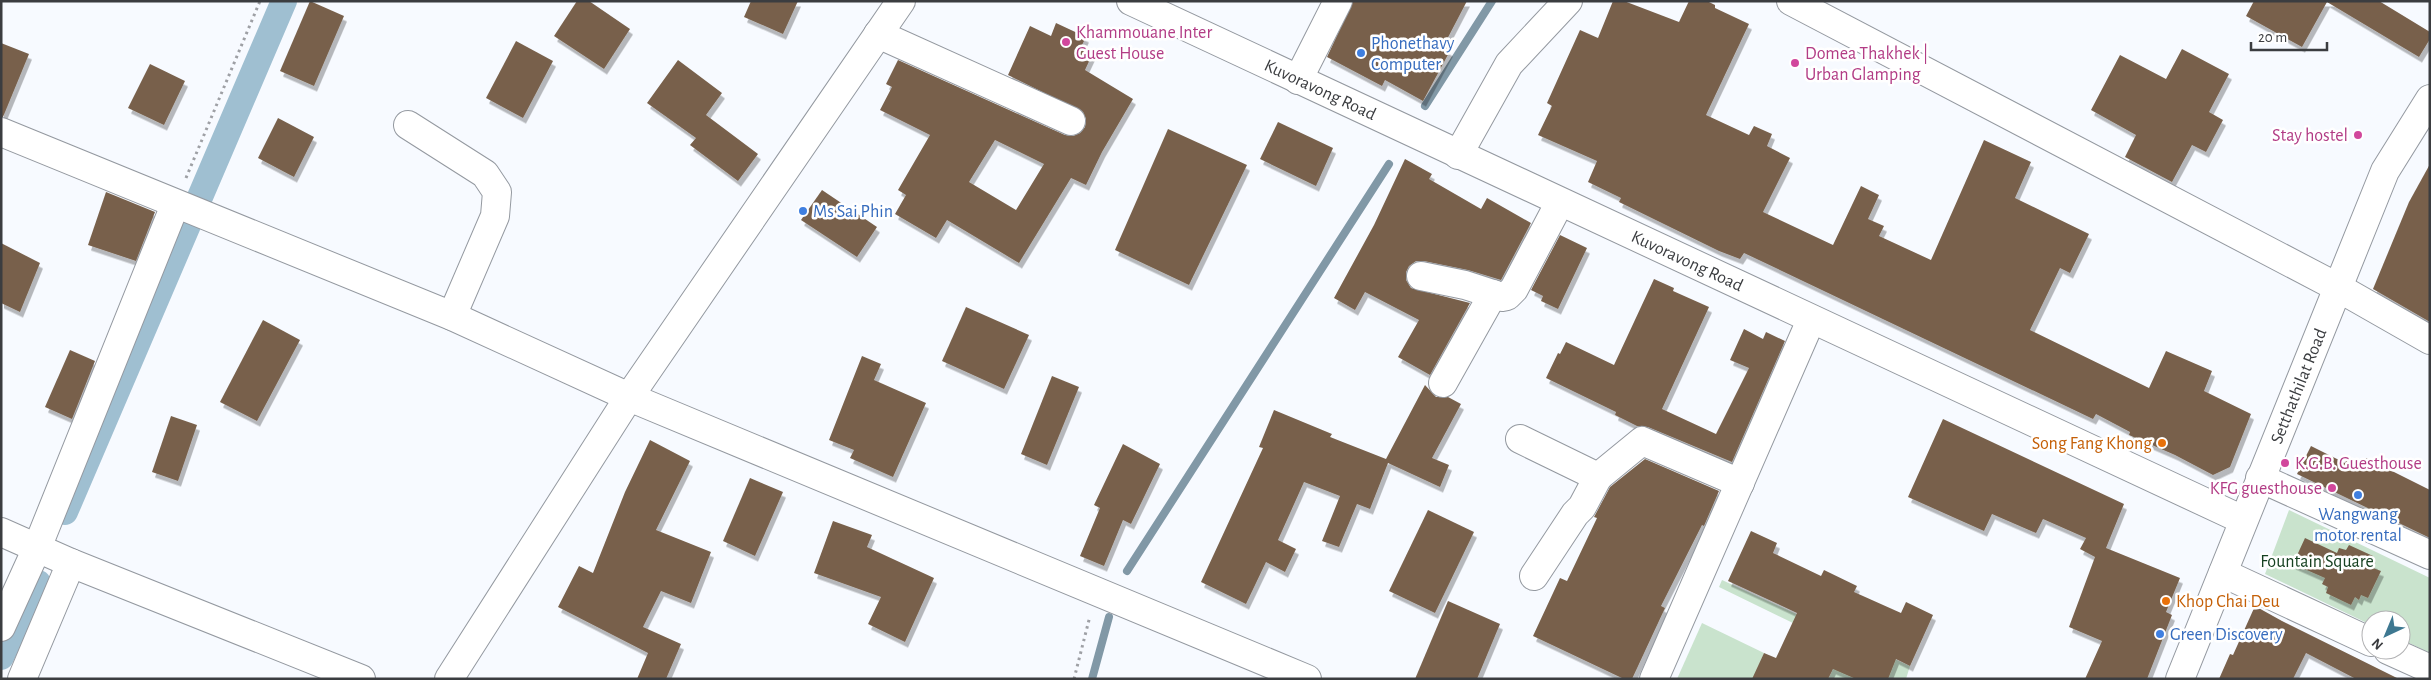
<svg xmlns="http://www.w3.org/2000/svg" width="2431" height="680" viewBox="0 0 2431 680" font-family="'Alegreya Sans',sans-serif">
	<defs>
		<filter id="shadow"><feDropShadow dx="3" dy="5.5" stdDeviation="0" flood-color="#0004"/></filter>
	</defs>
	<rect width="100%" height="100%" fill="#f7faff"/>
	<g fill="#c9e3cd">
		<path d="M2289,510L2430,578V653L2401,639V620H2371V625L2265,574Z"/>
		<path d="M1722,580L1910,666L1906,679H1828L1834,667L1824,638L1719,587Z"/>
		<path d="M1702,623L1764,653L1753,679H1677Z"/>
	</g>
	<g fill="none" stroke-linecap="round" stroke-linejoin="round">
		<g stroke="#8198a6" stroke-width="8">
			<path d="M1425,106L1492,1"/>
			<path d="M1127,571L1389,164"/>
			<path d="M1092,679L1109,617"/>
		</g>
		<g stroke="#9fbfd1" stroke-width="26">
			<path d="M65,512L284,1"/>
			<path d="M1,657L38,583"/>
		</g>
	</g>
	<g fill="#78614c" fill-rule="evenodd" filter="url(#shadow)">
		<path d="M310,1L344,16L314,86L280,71Z"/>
		<path d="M577,1H589L630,29L604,69L554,36Z"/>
		<path d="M751,1H798L783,34L744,17Z"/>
		<path d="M1353,1H1467L1443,47L1450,51L1423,101L1385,80L1382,86L1327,57Z"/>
		<path d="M1613,1H1624L1679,22L1689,1H1707L1715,5V8L1749,24L1706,115L1749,135L1754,126L1772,134L1767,146L1790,158L1763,212L1833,245L1861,186L1879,195L1868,219L1884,226L1879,236L1931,260L1984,140L2031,162L2015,198L2089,234L2070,273L2060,268L2030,330L2149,388L2166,351L2212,371L2204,391L2251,414L2230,467L2213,475L2175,455L2129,435L2130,432L2096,414L2093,419L1744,253L1740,259L1719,251L1619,202L1621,198L1588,182L1597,161L1538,135L1552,106L1547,103L1580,30L1598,38Z"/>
		<path d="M2254,1H2379L2430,32V39L2419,57L2327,2L2302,47L2246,16Z"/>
		<path d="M1056,23L1086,37L1080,49L1092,55L1085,70L1133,99L1102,152L1086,185L1071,178L1019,263L947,220L936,238L895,214L906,195L898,190L930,135L880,110L892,87L886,84L898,60L1065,135L1073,136L1080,133L1085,127L1086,119L1083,112L1008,75L1030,26L1051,36ZM995,140L1044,164L1016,210L969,182Z"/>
		<path d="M516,41L553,61L523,118L486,98Z"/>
		<path d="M1,43L29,54L3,117H1Z"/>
		<path d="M2182,49L2229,74L2209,112L2223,120L2206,152L2192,145L2172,182L2125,157L2136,135L2091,110L2120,55L2166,79Z"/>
		<path d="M678,60L722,93L706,115L758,154L738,181L690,145L696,138L647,103Z"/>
		<path d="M150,64L185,81L164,125L128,108Z"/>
		<path d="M278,118L314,137L294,177L258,158Z"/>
		<path d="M1278,122L1333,148L1316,186L1260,159Z"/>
		<path d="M1168,129L1247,165L1189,285L1115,250Z"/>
		<path d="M1405,159L1432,174L1429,179L1481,209L1487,198L1531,223L1501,280L1468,270L1424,261H1416L1409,266L1406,272V280L1411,288L1470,303L1430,375L1398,357L1419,320L1365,292L1355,310L1334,298L1374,225Z"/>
		<path d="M2430,164V322L2373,289L2409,202Z"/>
		<path d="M822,190L877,227L857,257L801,220Z"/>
		<path d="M106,192L155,212L136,261L88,245Z"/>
		<path d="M1560,235L1587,248L1558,309L1541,301L1543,296L1531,290Z"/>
		<path d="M1,243L40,263L20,312L1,303Z"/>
		<path d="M1654,279L1674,288L1673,291L1709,307L1662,409L1716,434L1749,368L1730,360L1744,329L1763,339L1766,332L1785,341L1732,462L1648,427L1637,426L1615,415L1616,412L1546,378L1558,353L1560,354L1566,342L1614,365Z"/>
		<path d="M966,307L1029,335L1004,389L942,361Z"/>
		<path d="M263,320L300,340L257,421L220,402Z"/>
		<path d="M70,350L95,361L72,419L45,407Z"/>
		<path d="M862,356L881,364L874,380L926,403L893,477L850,458L854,450L829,440Z"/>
		<path d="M1052,376L1079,387L1047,465L1021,454Z"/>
		<path d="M1425,385L1436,397H1448L1461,404L1432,458L1449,465L1440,487L1388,463L1370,509L1357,504L1339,547L1322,541L1340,496L1304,482L1278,540L1296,549L1285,572L1266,562L1246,604L1201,582L1263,448L1259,447L1274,410L1332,434L1330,437L1386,459Z"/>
		<path d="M171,416L197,425L178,481L152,472Z"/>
		<path d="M1943,419L2124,504L2106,548L2180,578L2166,612L2172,615L2147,679H2085L2102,641L2069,627L2095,557L2080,549L2086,538L2043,519L2036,533L1992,514L1984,531L1908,497Z"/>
		<path d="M650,440L690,461L656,530L711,552L691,603L661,591L643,627L681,644L666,679H637L648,653L558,607L579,566L593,573L625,492Z"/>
		<path d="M1123,444L1160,464L1131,524L1123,520L1104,566L1080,556L1100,508L1094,505Z"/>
		<path d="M2311,446L2345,463L2348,457L2363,464L2366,458L2430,490V538L2297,474Z"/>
		<path d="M1645,459L1719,491L1704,526L1702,525L1661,606L1665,608L1632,679H1624L1533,636L1560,578L1567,581L1597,518L1594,517L1610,487Z"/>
		<path d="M750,478L783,492L755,556L723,541Z"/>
		<path d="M1428,510L1474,532L1435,613L1389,591Z"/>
		<path d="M833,521L872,535L867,547L934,578L905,642L868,624L881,597L814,573Z"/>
		<path d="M1751,531L1777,543L1773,553L1821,576L1824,570L1857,586L1854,592L1901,613L1906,602L1933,615L1910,666L1896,659L1888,679H1856L1833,669L1828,679H1752L1764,653L1776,658L1797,613L1728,581Z"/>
		<path d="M2305,538L2337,553L2339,548L2346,550L2349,545L2373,556L2370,562L2375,564L2373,568L2381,571L2368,598L2361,595L2359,600L2355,597L2351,605L2326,593L2328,587L2322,584L2325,578L2293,564Z"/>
		<path d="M1448,601L1500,624L1477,679H1415Z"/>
		<path d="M2255,606L2282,621L2399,679H2356L2306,653L2293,679H2219L2230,654L2233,655Z"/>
	</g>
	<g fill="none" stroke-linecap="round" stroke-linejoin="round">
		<defs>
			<g id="minor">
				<path id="s1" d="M1131,1L2243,520"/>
				<path d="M1791,1L2337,287L2430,340"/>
				<path d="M878,34L1071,121"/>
				<path d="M1298,80L1338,1"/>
				<path d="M408,125L485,174L497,192L495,216L452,316"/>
				<path d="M1,132L452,316L629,397L1307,679"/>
				<path d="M1458,155L1509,64L1568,1"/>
				<path d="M1421,276L1465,285L1502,297L1507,296L1514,289L1560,202"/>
				<path d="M1443,383L1493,294"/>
				<path d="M1520,439L1598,477L1642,441L1740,483"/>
				<path d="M2260,478L2430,555"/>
				<path d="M1,532L71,563L361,679"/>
				<path d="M2223,573L2371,642"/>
				<path d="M1534,576L1575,514L1582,507L1598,477"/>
				<path d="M1,627L37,548L175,205"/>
				<path d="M2388,650L2430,669"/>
				<path d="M22,679L71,563"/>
				<path d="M449,679L629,397L901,1"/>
				<path d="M1654,679L1811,320"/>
				<path id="s2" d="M2180,679L2385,171L2430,99"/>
			</g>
		</defs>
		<use href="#minor" stroke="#9499a0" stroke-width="30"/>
		<g stroke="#9ea0a5" stroke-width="3" stroke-dasharray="2.5 4" stroke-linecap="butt">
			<path d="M186,178L260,1"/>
			<path d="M1074,679L1090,616"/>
		</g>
		<use href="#minor" stroke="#fff" stroke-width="28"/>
	</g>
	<g fill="#d1479c" stroke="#fff" stroke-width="2">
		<circle cx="1066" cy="42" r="5"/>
		<circle cx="1795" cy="63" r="5"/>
		<circle cx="2358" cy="135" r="5"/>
		<circle cx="2285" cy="463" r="5"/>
		<circle cx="2332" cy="488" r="5"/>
	</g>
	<g fill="#3f7fe0" stroke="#fff" stroke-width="2">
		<circle cx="1361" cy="53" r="5"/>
		<circle cx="803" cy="211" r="5"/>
		<circle cx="2358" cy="495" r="5"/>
		<circle cx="2160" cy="634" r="5"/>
	</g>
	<g fill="#e8710a" stroke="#fff" stroke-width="2">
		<circle cx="2162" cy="443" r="5"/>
		<circle cx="2166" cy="601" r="5"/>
	</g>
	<g text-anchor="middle" stroke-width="5" stroke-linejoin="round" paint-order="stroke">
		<g font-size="18" fill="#b23c85" stroke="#fff" text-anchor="start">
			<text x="1076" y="38">Khammouane Inter<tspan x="1076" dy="21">Guest House</tspan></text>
			<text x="1805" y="59">Domea Thakhek |<tspan x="1805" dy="21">Urban Glamping</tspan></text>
			<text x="2348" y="141" text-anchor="end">Stay hostel</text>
			<text x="2295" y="469">K.G.B. Guesthouse</text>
			<text x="2322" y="494" text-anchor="end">KFG guesthouse</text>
		</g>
		<g font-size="18" fill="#366cbe" stroke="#fff" text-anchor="start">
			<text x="1371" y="49">Phonethavy<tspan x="1371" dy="21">Computer</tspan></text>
			<text x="813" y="217">Ms Sai Phin</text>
			<text x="2358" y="520" text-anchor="middle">Wangwang<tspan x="2358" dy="21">motor rental</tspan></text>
			<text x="2170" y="640">Green Discovery</text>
		</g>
		<g font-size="18" fill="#3b3d40" stroke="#fff">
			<text dy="6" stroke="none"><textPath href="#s1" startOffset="209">Kuvoravong Road</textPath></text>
			<text dy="6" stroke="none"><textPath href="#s1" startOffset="614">Kuvoravong Road</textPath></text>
			<text dy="6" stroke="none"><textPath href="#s2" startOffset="316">Setthathilat Road</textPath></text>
		</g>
		<g font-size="18" fill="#c56008" stroke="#fff" text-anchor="end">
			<text x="2152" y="449">Song Fang Khong</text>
			<text x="2176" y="607" text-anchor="start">Khop Chai Deu</text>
		</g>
		<g font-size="18" fill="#164121" stroke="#fff">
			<text x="2317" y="567">Fountain Square</text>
		</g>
	</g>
	<rect width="2431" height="680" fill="none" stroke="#3b3d40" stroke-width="5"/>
	<g transform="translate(2386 635) rotate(224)"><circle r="24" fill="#ffffff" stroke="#b1b1b3"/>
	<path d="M0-4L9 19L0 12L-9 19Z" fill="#3e7891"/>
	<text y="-8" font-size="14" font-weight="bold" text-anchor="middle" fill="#3b3d40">N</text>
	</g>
	<path d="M2251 42v8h76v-8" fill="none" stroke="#3b3d40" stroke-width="2.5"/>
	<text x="2258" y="42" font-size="15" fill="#3b3d40" stroke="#ffffff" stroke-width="4" paint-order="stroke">20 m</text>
</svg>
